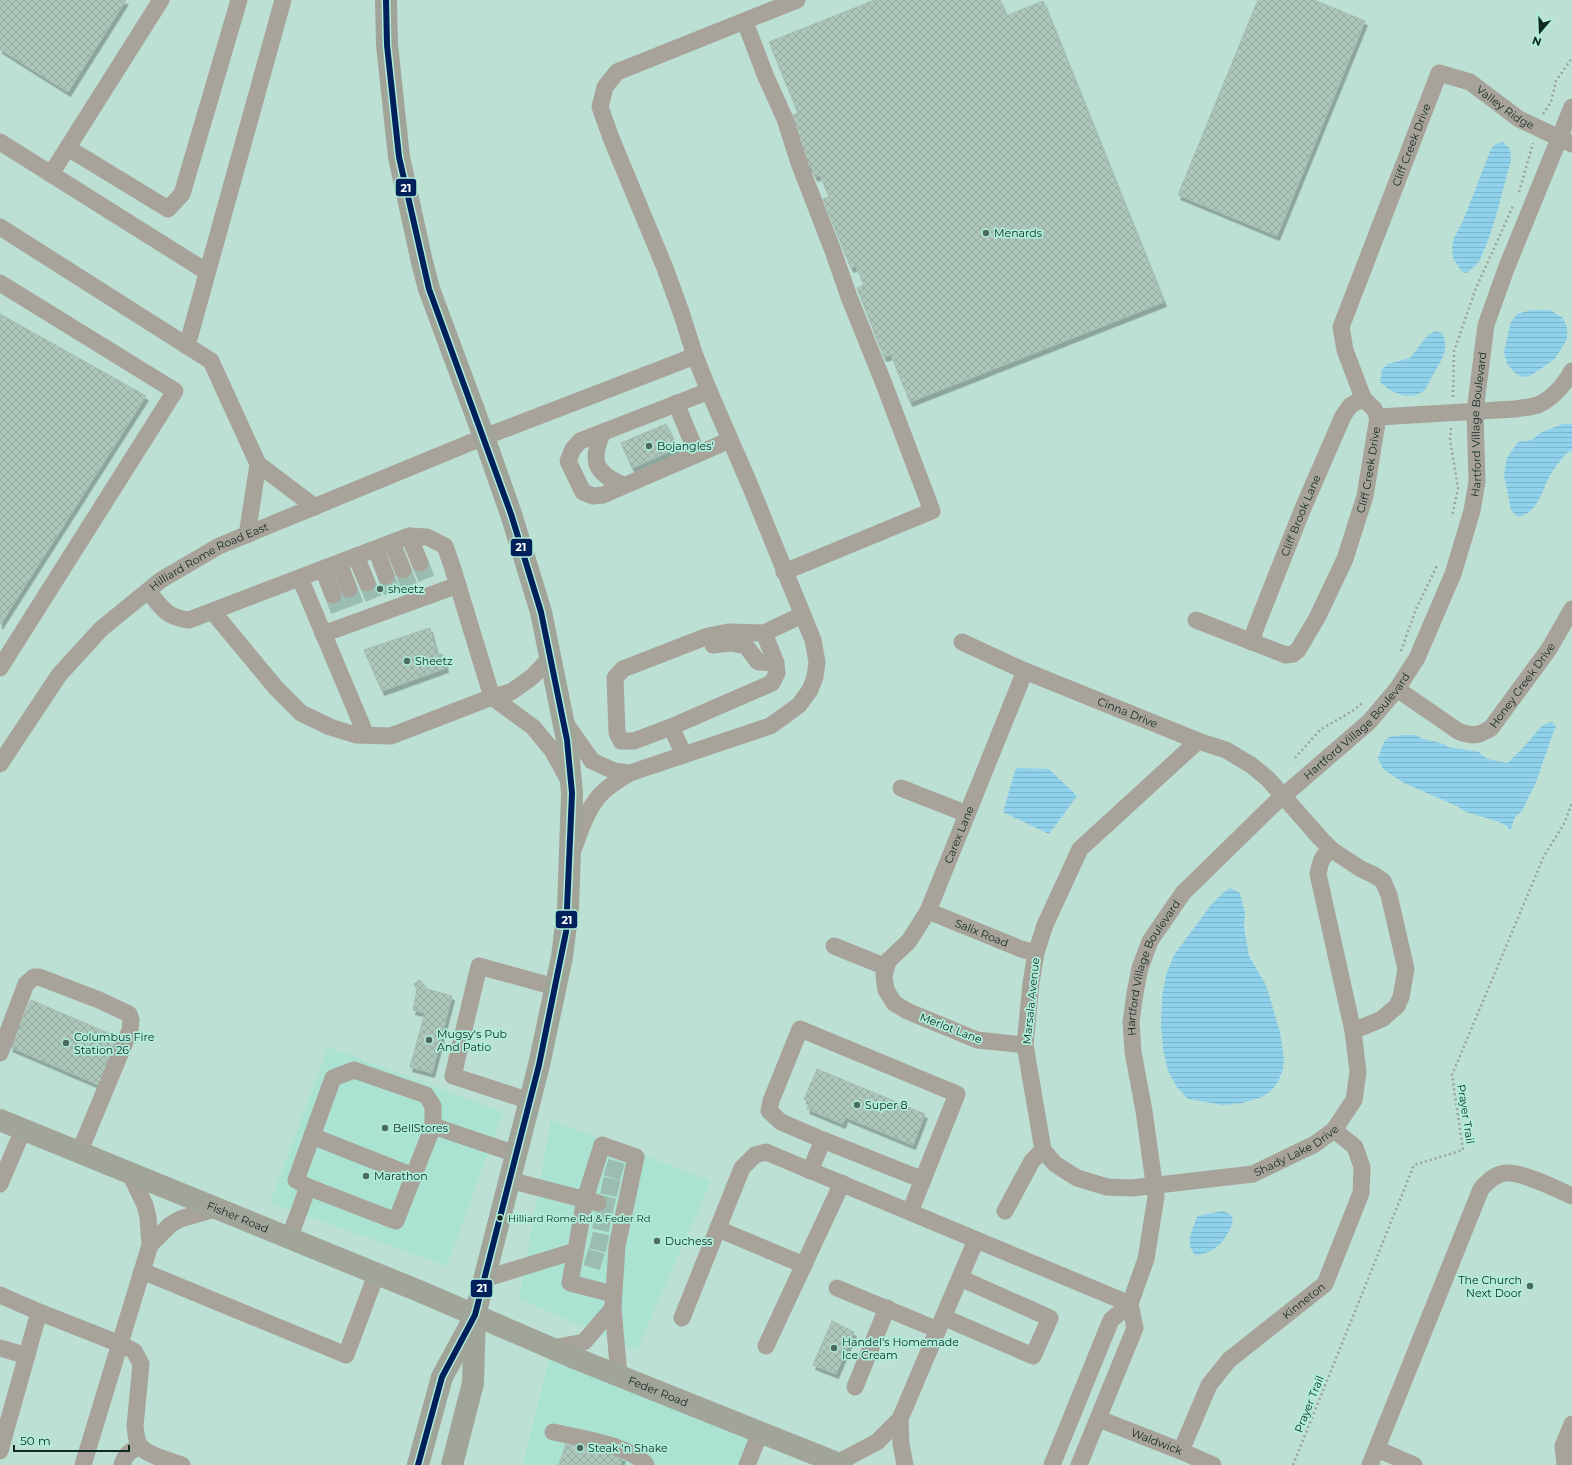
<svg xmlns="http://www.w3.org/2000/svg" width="1572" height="1465" viewBox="0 0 1572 1465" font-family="Montserrat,sans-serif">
	<defs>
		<pattern id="water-rules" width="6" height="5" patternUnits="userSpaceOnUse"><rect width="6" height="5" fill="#90d1eb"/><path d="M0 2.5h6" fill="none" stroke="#7bb4c9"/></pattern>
		<pattern id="building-cross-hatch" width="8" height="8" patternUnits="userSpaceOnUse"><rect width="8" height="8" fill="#aec7bb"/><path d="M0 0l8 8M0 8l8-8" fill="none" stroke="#95aba0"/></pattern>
		<filter id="shadow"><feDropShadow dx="2.5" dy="4.5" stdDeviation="0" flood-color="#0004"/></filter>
	</defs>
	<rect width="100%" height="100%" fill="#bde0d5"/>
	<g fill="#abe3d2">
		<path d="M328,1047L503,1112L447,1266L270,1203Z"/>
		<path d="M551,1120L711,1181L637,1350L519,1299Z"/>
		<path d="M552,1348L760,1433L747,1465H523Z"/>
	</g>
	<g fill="url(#water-rules)">
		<path d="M1503,142L1510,149L1511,160L1496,216L1489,238L1479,262L1467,273L1462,272L1453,258L1452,246L1454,238L1463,221L1491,149L1496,144Z"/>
		<path d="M1531,310H1550L1563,318L1567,327V339L1555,359L1530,376L1522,377L1516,374L1507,364L1504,352L1511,322L1517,314Z"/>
		<path d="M1435,331L1442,333C1450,348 1442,360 1434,373C1430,379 1428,388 1422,392C1408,401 1390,392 1380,382L1382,369L1388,364L1410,358L1427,336Z"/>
		<path d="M1563,424H1572V451L1568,452C1563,457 1558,463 1554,469C1542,485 1541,512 1518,517L1511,510L1504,475L1507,458L1518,442L1532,440L1540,433Z"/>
		<path d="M1552,722L1556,726L1552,736L1536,782L1522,811L1515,817L1510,831L1507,826L1497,821L1466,812L1457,806L1404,783L1383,769L1378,758L1384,742L1389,737L1402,735H1416L1423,739L1444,744L1448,747L1479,752C1484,760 1498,761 1507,763L1521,750L1543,725Z"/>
		<path d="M1016,768L1049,769L1077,796L1049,834L1003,812Z"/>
		<path d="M1230,888L1240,893L1245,913L1244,927L1249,956L1266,985L1280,1032L1284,1060L1283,1069L1278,1082L1272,1090L1262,1097L1242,1103L1223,1105L1188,1099L1177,1087L1168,1071L1163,1049L1161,1026L1162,997L1166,975L1174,955L1211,905L1224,892Z"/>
		<path d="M1223,1211L1230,1214L1233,1220C1229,1238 1214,1255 1195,1255C1184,1242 1193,1230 1197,1216Z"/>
	</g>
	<g fill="url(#building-cross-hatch)" stroke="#a3bbb0" filter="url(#shadow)">
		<path d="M0,0H126L68,92L0,49Z"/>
		<path d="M875,0H1000L1006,16L1043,1L1164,302L910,402L891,355L884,357L857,288L864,285L856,266L851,268L823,199L829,197L820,175L815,177L811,167L806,169L791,116L798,113L769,42Z"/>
		<path d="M1258,0H1314L1365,21L1277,236L1178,195Z"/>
		<path d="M0,314L146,396L0,625Z"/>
		<path d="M666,424L677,448L632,468L621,443Z"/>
		<path d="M430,628L437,655L443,654L446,668L382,691L364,650Z"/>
		<path d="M420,980L427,989L452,996L432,1073L410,1067L425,1013L413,1010L417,990L414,984Z"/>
		<path d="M31,1000L122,1039L101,1086L10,1047Z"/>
		<path d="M817,1069L925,1114L913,1145L845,1117L843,1124L807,1109L810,1102L804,1099Z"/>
		<path d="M832,1321L854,1332L836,1374L813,1365Z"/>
		<path d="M567,1440L623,1457L620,1465H559Z"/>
	</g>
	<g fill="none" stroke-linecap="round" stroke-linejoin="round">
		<g stroke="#9abcb1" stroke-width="17" stroke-dasharray="17 8" stroke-linecap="butt">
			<path d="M420,563L428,583"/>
			<path d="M403,570L410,589"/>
			<path d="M386,576L393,595"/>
			<path d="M367,583L375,602"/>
			<path d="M349,589L357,609"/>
			<path d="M333,595L341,615"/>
			<path d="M606,1167L623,1172"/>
			<path d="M602,1185L620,1189"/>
			<path d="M598,1203L614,1207"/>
			<path d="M594,1220L611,1224"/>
			<path d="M591,1240L608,1244"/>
			<path d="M586,1257L603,1262"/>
		</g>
		<g stroke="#9aa39a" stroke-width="2.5" stroke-dasharray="2 3" stroke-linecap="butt">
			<path d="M1543,114L1551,102L1556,81L1572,58"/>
			<path d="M1519,192L1533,143"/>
			<path d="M1453,397L1454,351L1476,288L1514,204"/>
			<path d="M1451,428L1450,440L1458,488L1452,517"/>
			<path d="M1401,651L1416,609L1438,564"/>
			<path d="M1295,758L1320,730L1354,710L1362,703"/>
			<path d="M1293,1465L1414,1165L1463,1150L1452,1075L1544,856L1564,824L1572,803"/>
		</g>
		<g stroke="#a8a39a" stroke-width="17">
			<path d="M745,22L766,77L785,119L799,163L833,251L849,297L884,384L932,511L784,572"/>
			<path d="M0,142L51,174L161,0"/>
			<path d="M68,148L168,209L182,194L239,0"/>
			<path d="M51,174L207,272"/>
			<path d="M0,227L211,361L258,464L315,507"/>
			<path d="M0,283L175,391L0,668"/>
			<path d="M187,346L283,0"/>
			<path d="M709,391L580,441L573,449L568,461L583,492L593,496L603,495L730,440"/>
			<path d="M676,403L697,454"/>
			<path d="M1378,417L1515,409C1523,408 1531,407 1538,405C1553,398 1564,385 1572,371"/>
			<path d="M603,432C590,460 594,473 623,485"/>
			<path d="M247,535L258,464"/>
			<path d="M409,536L420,563"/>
			<path d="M392,543L403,570"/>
			<path d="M376,549L386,576"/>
			<path d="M356,556L367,583"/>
			<path d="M339,563L349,589"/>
			<path d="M323,569L333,595"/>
			<path d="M300,578L366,735"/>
			<path d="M148,591C162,608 166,617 189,620L409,536L427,537L445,546L452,566L492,697L391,736L356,735L330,727L301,713L276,688L213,612"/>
			<path id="s1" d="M1196,620L1286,655L1293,654L1298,650L1317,618L1345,559L1365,496L1378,417L1374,409L1363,398L1345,350L1341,327L1439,73L1470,82L1519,119L1572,144"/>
			<path d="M764,633L776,663L777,673L772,683L671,727L634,741H621L617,733L615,678L623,669L708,636L728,632L764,633L802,615"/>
			<path d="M323,634L458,585"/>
			<path id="s2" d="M962,642L1025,671L1198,741L1226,750L1251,765L1268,779L1321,839L1332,850L1361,869L1374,875L1383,881L1389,895L1406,969L1401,997L1397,1006L1382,1019L1353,1031"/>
			<path id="s3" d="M1251,642L1256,627L1301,513L1343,416L1350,406L1363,398"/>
			<path d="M713,645L731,643L746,646L758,662L776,663"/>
			<path d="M550,658L532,677L511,692L492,697L533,727L552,750L569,781"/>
			<path id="s4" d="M1397,689L1458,731C1473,737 1478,736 1491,728L1549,649L1572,609"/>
			<path d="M566,724L592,761L614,771L630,773"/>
			<path d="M671,727L684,755"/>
			<path id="s5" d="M1198,741L1080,849L1045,925L1036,953L1031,983L1025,1045L1043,1150L1055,1164L1077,1178L1107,1187L1132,1188L1253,1174L1315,1144L1334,1130L1354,1100L1358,1072L1353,1031L1318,874C1320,863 1322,854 1332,850"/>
			<path id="s6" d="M0,764L59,675L101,629L161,580L219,546L484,437L695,356"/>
			<path d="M901,788L967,814"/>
			<path d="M574,848C580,830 587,810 600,795C608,786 620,779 630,773L770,726L787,714L799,705L810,690L815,677L817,662L813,640L749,483L709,391L695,356L681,312L665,268L611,138L600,107L605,87L617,72L797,0"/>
			<path id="s7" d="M928,911L1021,949L1036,953"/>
			<path d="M834,946L886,967"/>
			<path id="s8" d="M1025,1045L977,1040L907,1011L894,1003L886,990L884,976L888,961L909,941L928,911L1025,671"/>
			<path d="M0,1053L26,984L34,977H39L99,1000L129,1014L131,1020L130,1030L79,1153"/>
			<path d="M530,1101L453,1076L479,966L555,987"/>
			<path d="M312,1136L413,1176"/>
			<path d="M823,1140L923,1180"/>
			<path d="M810,1171L823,1140L781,1122L769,1111L771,1101L800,1029L957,1094L910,1212"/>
			<path d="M509,1180L598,1203"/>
			<path d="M0,1184L23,1130"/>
			<path d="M308,1187L296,1180L333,1078L354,1070L426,1095L433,1106V1126"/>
			<path d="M1005,1211L1032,1161L1043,1150"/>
			<path d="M718,1229L804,1265"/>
			<path d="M289,1239L308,1187L396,1221L433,1126L516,1154"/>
			<path d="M150,1245L170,1225L180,1219L215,1209"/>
			<path d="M142,1271L346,1355L376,1275"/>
			<path d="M484,1279L575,1251"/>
			<path d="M837,1288L938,1330"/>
			<path d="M613,1294L570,1283L585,1199L602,1145L636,1157L617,1246L613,1308L619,1376"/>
			<path d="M0,1295L39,1312L0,1451"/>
			<path d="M39,1312L120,1344L134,1351L141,1364L135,1426C136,1433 136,1442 141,1447C149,1456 171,1461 182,1465"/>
			<path d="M943,1317L1033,1356L1050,1318L960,1278"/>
			<path d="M682,1318L742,1168L755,1155L766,1152L1130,1304"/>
			<path d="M766,1346L842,1183"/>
			<path d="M0,1348L27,1356"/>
			<path d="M552,1348L584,1342L613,1308"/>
			<path d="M855,1387L887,1308"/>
			<path d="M900,1419L901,1444L905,1465"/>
			<path id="s9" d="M1099,1419L1181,1451L1213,1465"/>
			<path d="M553,1432C577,1437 632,1446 646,1465"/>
			<path d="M1377,1449L1414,1465"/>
			<path id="s10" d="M1181,1451L1209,1385L1229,1360L1325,1284L1361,1193L1362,1167L1355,1147L1334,1130"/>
			<path d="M837,1463L877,1442L900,1419L976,1240"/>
			<path d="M83,1465L150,1245L148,1217L145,1205L130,1174"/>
			<path d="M122,1465C126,1453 129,1452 140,1446"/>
			<path d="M747,1465L760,1433"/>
			<path id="s11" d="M1052,1465L1111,1320L1130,1304L1146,1259L1156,1197L1144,1111L1133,1052L1131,1022L1135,993L1140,968L1150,941L1183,893L1274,804L1369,722L1397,689L1417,658L1453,574L1472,511L1477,481L1475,411L1486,325L1506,269L1572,107"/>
			<path d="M1079,1465L1135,1328L1130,1304"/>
			<path d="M1370,1465L1481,1189C1488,1181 1496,1173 1507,1173C1522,1172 1557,1189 1572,1196"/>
			<path d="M1565,1465L1563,1446L1572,1424"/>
		</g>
		<g stroke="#a1a499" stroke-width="22">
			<path d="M386,0L387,45L399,157L422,262L429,289L484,437L511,514L541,612L567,740L572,793L568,908L562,957L539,1065L475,1315L473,1383L452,1465"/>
			<path id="s12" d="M0,1120L419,1291L572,1357L842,1465"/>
			<path d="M418,1465L442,1377L473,1320"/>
		</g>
		<defs>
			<path id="bus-1" d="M386,0L387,45L399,157L429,289L511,514L541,612L567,740L572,793L566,932L539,1065L475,1315L442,1377L418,1465"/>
		</defs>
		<use href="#bus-1" stroke="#afeeda" stroke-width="9"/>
		<use href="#bus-1" stroke="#00205b" stroke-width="6"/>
	</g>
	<g fill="#4d6a61" stroke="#afeeda" stroke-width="1.5">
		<circle cx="986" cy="233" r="4"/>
		<circle cx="649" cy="446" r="4"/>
		<circle cx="380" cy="589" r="4"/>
		<circle cx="407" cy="661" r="4"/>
		<circle cx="429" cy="1040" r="4"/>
		<circle cx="66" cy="1043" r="4"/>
		<circle cx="857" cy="1105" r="4"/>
		<circle cx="385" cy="1128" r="4"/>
		<circle cx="366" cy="1176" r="4"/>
		<circle cx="657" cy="1241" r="4"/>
		<circle cx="1530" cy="1286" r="4"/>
		<circle cx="834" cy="1348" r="4"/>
		<circle cx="580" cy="1448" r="4"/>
	</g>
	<circle fill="#102a23" stroke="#afeeda" stroke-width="1.5" cx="500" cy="1218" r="3.5"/>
	<g text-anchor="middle" stroke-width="3.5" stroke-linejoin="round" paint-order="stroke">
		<g font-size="10" fill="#102a23" stroke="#afeeda" text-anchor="start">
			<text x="508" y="1222">Hilliard Rome Rd &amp; Feder Rd</text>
		</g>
		<g font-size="11" fill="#102a23" stroke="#afeeda">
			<text dy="4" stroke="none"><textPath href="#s1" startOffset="806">Valley Ridge</textPath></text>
			<text dy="4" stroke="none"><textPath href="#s1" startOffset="653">Cliff Creek Drive</textPath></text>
			<text dy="4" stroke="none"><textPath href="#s11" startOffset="1188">Hartford Village Boulevard</textPath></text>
			<text dy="4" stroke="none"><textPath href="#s1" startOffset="305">Cliff Creek Drive</textPath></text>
			<text dy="4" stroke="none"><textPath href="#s3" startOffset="136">Cliff Brook Lane</textPath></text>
			<text dy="4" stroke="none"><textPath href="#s6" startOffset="300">Hilliard Rome Road East</textPath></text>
			<text dy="4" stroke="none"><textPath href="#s4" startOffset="162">Honey Creek Drive</textPath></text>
			<text dy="4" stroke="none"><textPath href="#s2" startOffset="180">Cinna Drive</textPath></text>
			<text dy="4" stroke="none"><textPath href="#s11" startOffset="852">Hartford Village Boulevard</textPath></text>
			<text dy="4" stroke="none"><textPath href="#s8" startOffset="331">Carex Lane</textPath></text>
			<text dy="4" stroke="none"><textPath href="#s7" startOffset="58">Salix Road</textPath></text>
			<text dy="4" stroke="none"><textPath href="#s11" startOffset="528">Hartford Village Boulevard</textPath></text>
			<text transform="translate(1031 1001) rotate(-84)" y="4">Marsala Avenue</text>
			<text transform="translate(951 1028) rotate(21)" y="4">Merlot Lane</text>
			<text transform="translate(1466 1114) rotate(81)" y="4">Prayer Trail</text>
			<text dy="4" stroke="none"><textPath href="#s5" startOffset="744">Shady Lake Drive</textPath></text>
			<text dy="4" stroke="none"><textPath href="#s12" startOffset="257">Fisher Road</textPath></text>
			<text dy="4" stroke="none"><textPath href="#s10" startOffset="199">Kinneton</textPath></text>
			<text dy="4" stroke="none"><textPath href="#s12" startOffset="712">Feder Road</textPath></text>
			<text transform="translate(1309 1404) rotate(-68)" y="4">Prayer Trail</text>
			<text dy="4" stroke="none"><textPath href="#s9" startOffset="62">Waldwick</textPath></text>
		</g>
		<g font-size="11" fill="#102a23" stroke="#afeeda" text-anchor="start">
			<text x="994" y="237">Menards</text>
			<text x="657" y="450">Bojangles'</text>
			<text x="388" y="593">sheetz</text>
			<text x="415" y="665">Sheetz</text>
			<text x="437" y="1038">Mugsy's Pub<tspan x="437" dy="13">And Patio</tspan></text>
			<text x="74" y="1041">Columbus Fire<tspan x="74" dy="13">Station 26</tspan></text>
			<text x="865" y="1109">Super 8</text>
			<text x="393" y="1132">BellStores</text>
			<text x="374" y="1180">Marathon</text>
			<text x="665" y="1245">Duchess</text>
			<text x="1522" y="1284" text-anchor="end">The Church<tspan x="1522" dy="13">Next Door</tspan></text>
			<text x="842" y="1346">Handel's Homemade<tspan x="842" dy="13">Ice Cream</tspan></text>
			<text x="588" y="1452">Steak 'n Shake</text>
		</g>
	</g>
	<g stroke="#afeeda" stroke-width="1.5">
		<rect x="395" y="178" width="22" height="19" rx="4" fill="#00205b"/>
		<rect x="510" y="538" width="23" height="19" rx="4" fill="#00205b"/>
		<rect x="555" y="910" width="23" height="19" rx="4" fill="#00205b"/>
		<rect x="470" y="1279" width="23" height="19" rx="4" fill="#00205b"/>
	</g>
	<g font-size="11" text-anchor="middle" font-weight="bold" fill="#fff">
		<text x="406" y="192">21</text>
		<text x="521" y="551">21</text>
		<text x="567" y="924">21</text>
		<text x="482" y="1292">21</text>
	</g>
	<g transform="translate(1540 32) rotate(199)" stroke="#afeeda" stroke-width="3" paint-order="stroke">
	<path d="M0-3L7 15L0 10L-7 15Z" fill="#102a23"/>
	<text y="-6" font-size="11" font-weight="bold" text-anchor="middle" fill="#102a23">N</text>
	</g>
	<path d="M14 1445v6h115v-6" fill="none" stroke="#102a23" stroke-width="2"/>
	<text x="20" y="1445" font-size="12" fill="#102a23" stroke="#afeeda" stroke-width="3" paint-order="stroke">50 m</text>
</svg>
